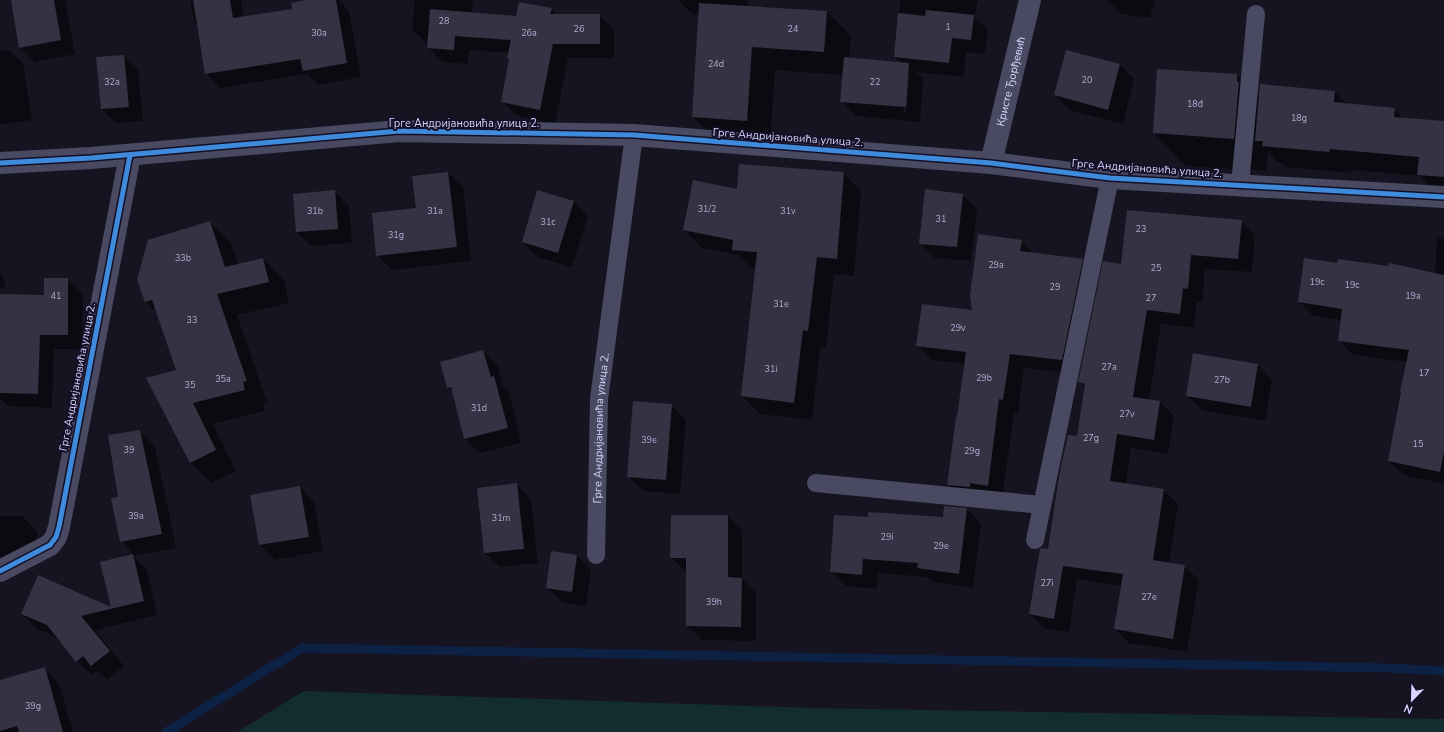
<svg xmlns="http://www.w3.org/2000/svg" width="1444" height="732" viewBox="0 0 1444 732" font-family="'Nunito Sans',sans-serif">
	<rect width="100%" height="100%" fill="#161421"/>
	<path fill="#132c2d" d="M304,691L812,708L1444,719V732H237Z"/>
	<g fill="#0007" fill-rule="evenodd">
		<path d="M12,0H65L75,54L35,62L20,47Z"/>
		<path d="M190,0H241L244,18L293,10L312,0H339L349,11L361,77L318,85L308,74L220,88L206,73L198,26L195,23Z"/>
		<path d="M415,0H473L471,14L516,17L551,9L557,15H599L614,30V58H568L555,124L517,116L502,101L510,60L508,58L509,53L469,50L468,64L443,62L428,48V44L426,43L412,29Z"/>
		<path d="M678,0H749L748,6L827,12L851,36L849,59L902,63L895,57L900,0H978L974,17L988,30L985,54L966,52L964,77L917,72L923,79L920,122L856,116L841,101L844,75L775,70L770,144L717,141L693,117L699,15H693ZM907,76H909L906,113L904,112Z"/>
		<path d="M1107,0H1155L1150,18L1121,14Z"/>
		<path d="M9,50L23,64L32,120L0,125V51Z"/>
		<path d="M1066,51L1120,65L1134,79L1123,124L1069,110L1055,95Z"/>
		<path d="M123,56L138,70L143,121L116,123L102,109Z"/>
		<path d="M1237,75L1260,98L1335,92L1348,105L1394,109L1404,119L1444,122V197L1440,196L1420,176L1351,170V173L1285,167L1280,162H1277L1268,152L1266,171L1186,166L1154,133Z"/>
		<path d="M448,173L463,187L471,261L392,270L377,255L417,209L413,177Z"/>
		<path d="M843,173L861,191L854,276L834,274L826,348H820L812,420L760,414L742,396L756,268H751L738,255L702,248L684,230L738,190Z"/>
		<path d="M334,191L349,206L352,243L311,246L297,232Z"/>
		<path d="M962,195L977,209L971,261L935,258L920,243Z"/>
		<path d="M573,201L588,216L572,267L537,257L523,242Z"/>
		<path d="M1241,221L1255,235L1252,272L1205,269L1202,302H1197L1194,328L1161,324L1149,400L1160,402L1174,416L1168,454L1131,448L1126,484L1163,490L1178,504L1169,563L1184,566L1199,580L1187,652L1129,643L1115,629L1122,586L1077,579L1069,632L1044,628L1030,614L1049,550L1078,437L1086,388L1079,382L1122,265Z"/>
		<path d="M210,222L231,243L238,265L263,259L284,280L289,303L237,315L267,402L263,403L265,411L213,424L236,471L212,483L191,463L148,378L177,371L157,313L146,302Z"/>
		<path d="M1437,238L1444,239V484L1404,475L1389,461L1407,362L1353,355L1339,340L1342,320L1313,316L1299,301L1338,264L1435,274Z"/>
		<path d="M1022,241L1034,254L1082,260L1097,274L1076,374L1024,368L1018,414L1014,413L1002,500L963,499L948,485L965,364L932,360L918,345L973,312Z"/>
		<path d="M0,270L6,287L0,289Z"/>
		<path d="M45,279H68L83,294L82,349H54L52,408L8,406L0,399V295L45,296Z"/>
		<path d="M483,351L498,366L503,386L509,392L521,443L480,453L465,439L454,393L448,387Z"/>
		<path d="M1194,354L1258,365L1272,380L1265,421L1202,410L1187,396Z"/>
		<path d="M671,405L686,420L680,494L643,491L628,476Z"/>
		<path d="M140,431L155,446L176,548L133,556L147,570L157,615L95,630L124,666L107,680L97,671L92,675L77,661L58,638L37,629L22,614L39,576L112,609L102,563L134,555L121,541L119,498Z"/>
		<path d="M516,484L531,499L538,563L500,567L485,553Z"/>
		<path d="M300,487L314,502L323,551L275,560L260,545L251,496Z"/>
		<path d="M945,507L967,509L981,524L973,588L933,582L927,577L878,573L877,589L846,586L831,572L869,519L944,518Z"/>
		<path d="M0,516H22L37,531V560L0,562Z"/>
		<path d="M728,516L742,531V579L756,593V641L702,640L687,626V572L671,558Z"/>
		<path d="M577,556L591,570L586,606L562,602L547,587Z"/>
		<path d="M45,669L59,683L73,732H0V681Z"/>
	</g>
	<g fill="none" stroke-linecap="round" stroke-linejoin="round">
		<path stroke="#0d2144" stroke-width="9" d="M166,732L302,648L1389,668L1444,671"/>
	</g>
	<g fill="#343243">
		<path d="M11,0H54L61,40L19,48Z"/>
		<path d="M193,0H230L233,18L292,9L291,3L306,0H336L347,63L303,71L300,59L205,74Z"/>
		<path d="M519,2L552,8L550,14H600V44H553L540,110L501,102L509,59L507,58L511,40L455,36L454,50L427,48L430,9L516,16Z"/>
		<path d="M699,3L827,11L824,52L752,47L747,121L692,117Z"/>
		<path d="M926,10L974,15L971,40L952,38L949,63L894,57L898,13L925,16Z"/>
		<path d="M1066,50L1120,64L1108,110L1054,95Z"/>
		<path d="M124,55L129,107L101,109L96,57Z"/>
		<path d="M844,57L909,63L906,107L840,102Z"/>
		<path d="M1157,69L1237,74V82H1239L1234,139L1153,133Z"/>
		<path d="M1260,84L1335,91L1334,102L1395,108L1394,117L1444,121V177L1417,175L1419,157L1330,149L1329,152L1262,146L1263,141H1255Z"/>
		<path d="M739,164L844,172L837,259L817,257L808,331L803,330L794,403L741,396L757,252L732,250L733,240L683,230L693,180L737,189Z"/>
		<path d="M448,172L457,247L376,256L372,213L416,208L412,176Z"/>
		<path d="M925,189L963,194L957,247L919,244Z"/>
		<path d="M335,190L338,229L296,232L293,194Z"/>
		<path d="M537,190L574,201L558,253L522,242Z"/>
		<path d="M1127,210L1242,220L1238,259L1191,255L1188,289L1183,288L1180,314L1147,310L1133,397L1160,401L1154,440L1117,434L1110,481L1164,489L1153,560L1185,565L1173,639L1114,629L1123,574L1063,566L1054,619L1029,614L1040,549L1042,548L1048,549L1059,476L1068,435L1077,436L1085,384L1078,382L1103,261L1121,264Z"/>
		<path d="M210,221L225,267L263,258L269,282L217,294L247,381L243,382L245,390L193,403L216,450L190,463L146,378L176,370L152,300L145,302L137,280L148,240Z"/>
		<path d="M978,234L1022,240L1020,251L1083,259L1062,360L1010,354L1003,400L999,399L988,486L970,483V487L947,485L956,417H957L966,352L916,346L922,304L972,310L970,295Z"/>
		<path d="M1304,258L1337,263L1338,259L1388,266L1389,263L1444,275V451L1440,472L1388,461L1401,392L1400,391L1409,350L1338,341L1342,309L1298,302Z"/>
		<path d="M44,278H68V335H40L38,394L0,393V294L44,295Z"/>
		<path d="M483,350L491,377L494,376L508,428L464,439L451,387L447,388L440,362Z"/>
		<path d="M1193,353L1258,364L1251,407L1186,396Z"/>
		<path d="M633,401L672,404L666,480L627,477Z"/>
		<path d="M140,430L162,534L120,542L111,498L118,497L108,435Z"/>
		<path d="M517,483L524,549L484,553L477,488Z"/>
		<path d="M300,486L309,537L259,545L250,495Z"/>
		<path d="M944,506L967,508L959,574L917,568L918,563L863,559L862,575L830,572L834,515L868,517V512L943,517Z"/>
		<path d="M671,515H728V577L742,578L741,627L686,626V558H670Z"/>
		<path d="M551,551L577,555L572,592L546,588Z"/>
		<path d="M133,554L144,601L81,616L110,651L91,666L83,656L76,662L47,625L21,614L38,575L111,607L100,562Z"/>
		<path d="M45,667L63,732H19L17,726L0,731V680Z"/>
	</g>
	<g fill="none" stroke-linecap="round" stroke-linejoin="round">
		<g stroke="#4a4962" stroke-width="18">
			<path d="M1240,185L1256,14"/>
			<path d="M816,483L1042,505"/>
			<path d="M1035,540L1110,178"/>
			<path id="s1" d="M596,555L599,399L634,135"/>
		</g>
		<g stroke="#4a4962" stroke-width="22">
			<path d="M0,163L91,158L399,131L634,135L991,163L1110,178L1444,197"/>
			<path id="s2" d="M991,163L1030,0"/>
			<path d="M0,571L50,545L56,537L59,527L130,155"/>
		</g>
		<defs>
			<g id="cycleway">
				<path d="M0,163L91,158L399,131L634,135L991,163L1110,178L1444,197"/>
				<path d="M0,571L50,545L56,537L59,527L130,155"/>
			</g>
		</defs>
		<use href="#cycleway" stroke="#130f26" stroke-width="8"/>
		<use href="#cycleway" stroke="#408adc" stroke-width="5"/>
	</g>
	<g text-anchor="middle" stroke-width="4" stroke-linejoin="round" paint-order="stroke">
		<g font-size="9" fill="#b0acd0">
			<text x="444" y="24">28</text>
			<text x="948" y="30">1</text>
			<text x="579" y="32">26</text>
			<text x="793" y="32">24</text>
			<text x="319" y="36">30a</text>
			<text x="529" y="36">26a</text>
			<text x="716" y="67">24d</text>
			<text x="1087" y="83">20</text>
			<text x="112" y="85">32a</text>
			<text x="875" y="85">22</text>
			<text x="1195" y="107">18đ</text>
			<text x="1299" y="121">18g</text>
			<text x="707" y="212">31/2</text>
			<text x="315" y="214">31b</text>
			<text x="435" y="214">31a</text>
			<text x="788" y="214">31v</text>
			<text x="941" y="222">31</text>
			<text x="548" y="225">31c</text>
			<text x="1141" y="232">23</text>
			<text x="396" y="238">31g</text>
			<text x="183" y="261">33b</text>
			<text x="996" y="268">29a</text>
			<text x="1156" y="271">25</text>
			<text x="1317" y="285">19c</text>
			<text x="1352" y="288">19c</text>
			<text x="1055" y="290">29</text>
			<text x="56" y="299">41</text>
			<text x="1413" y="299">19a</text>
			<text x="1151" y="301">27</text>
			<text x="781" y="307">31e</text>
			<text x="192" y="323">33</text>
			<text x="958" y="331">29v</text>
			<text x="1109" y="370">27a</text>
			<text x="771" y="372">31i</text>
			<text x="1424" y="376">17</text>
			<text x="984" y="381">29b</text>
			<text x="223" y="382">35a</text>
			<text x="1222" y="383">27b</text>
			<text x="190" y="388">35</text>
			<text x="479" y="411">31d</text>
			<text x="1127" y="417">27v</text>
			<text x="1091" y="441">27g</text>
			<text x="649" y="443">39e</text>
			<text x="1418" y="447">15</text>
			<text x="129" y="453">39</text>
			<text x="972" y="454">29g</text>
			<text x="136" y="519">39a</text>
			<text x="501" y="521">31m</text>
			<text x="887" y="540">29i</text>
			<text x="941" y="549">29e</text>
			<text x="1047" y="586">27i</text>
			<text x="1149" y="600">27e</text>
			<text x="714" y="605">39h</text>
			<text x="33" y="709">39g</text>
		</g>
		<g font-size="11" fill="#d9d4ff" stroke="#130f26">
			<text dy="4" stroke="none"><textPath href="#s2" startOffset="84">Кристе Ђорђевић</textPath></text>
			<text x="464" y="127">Грге Андријановића улица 2.</text>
			<text transform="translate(788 137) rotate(4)" y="4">Грге Андријановића улица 2.</text>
			<text transform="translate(1147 168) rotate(4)" y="4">Грге Андријановића улица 2.</text>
			<text transform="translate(77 377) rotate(-79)" y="4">Грге Андријановића улица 2.</text>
			<text dy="4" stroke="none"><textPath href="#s1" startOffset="127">Грге Андријановића улица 2.</textPath></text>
		</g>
	</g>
	<g transform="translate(1412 700) rotate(203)" stroke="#130f26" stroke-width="3" paint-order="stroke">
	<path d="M0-3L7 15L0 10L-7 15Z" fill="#d9d4ff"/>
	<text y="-6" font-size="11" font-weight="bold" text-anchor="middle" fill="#d9d4ff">N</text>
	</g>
</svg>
